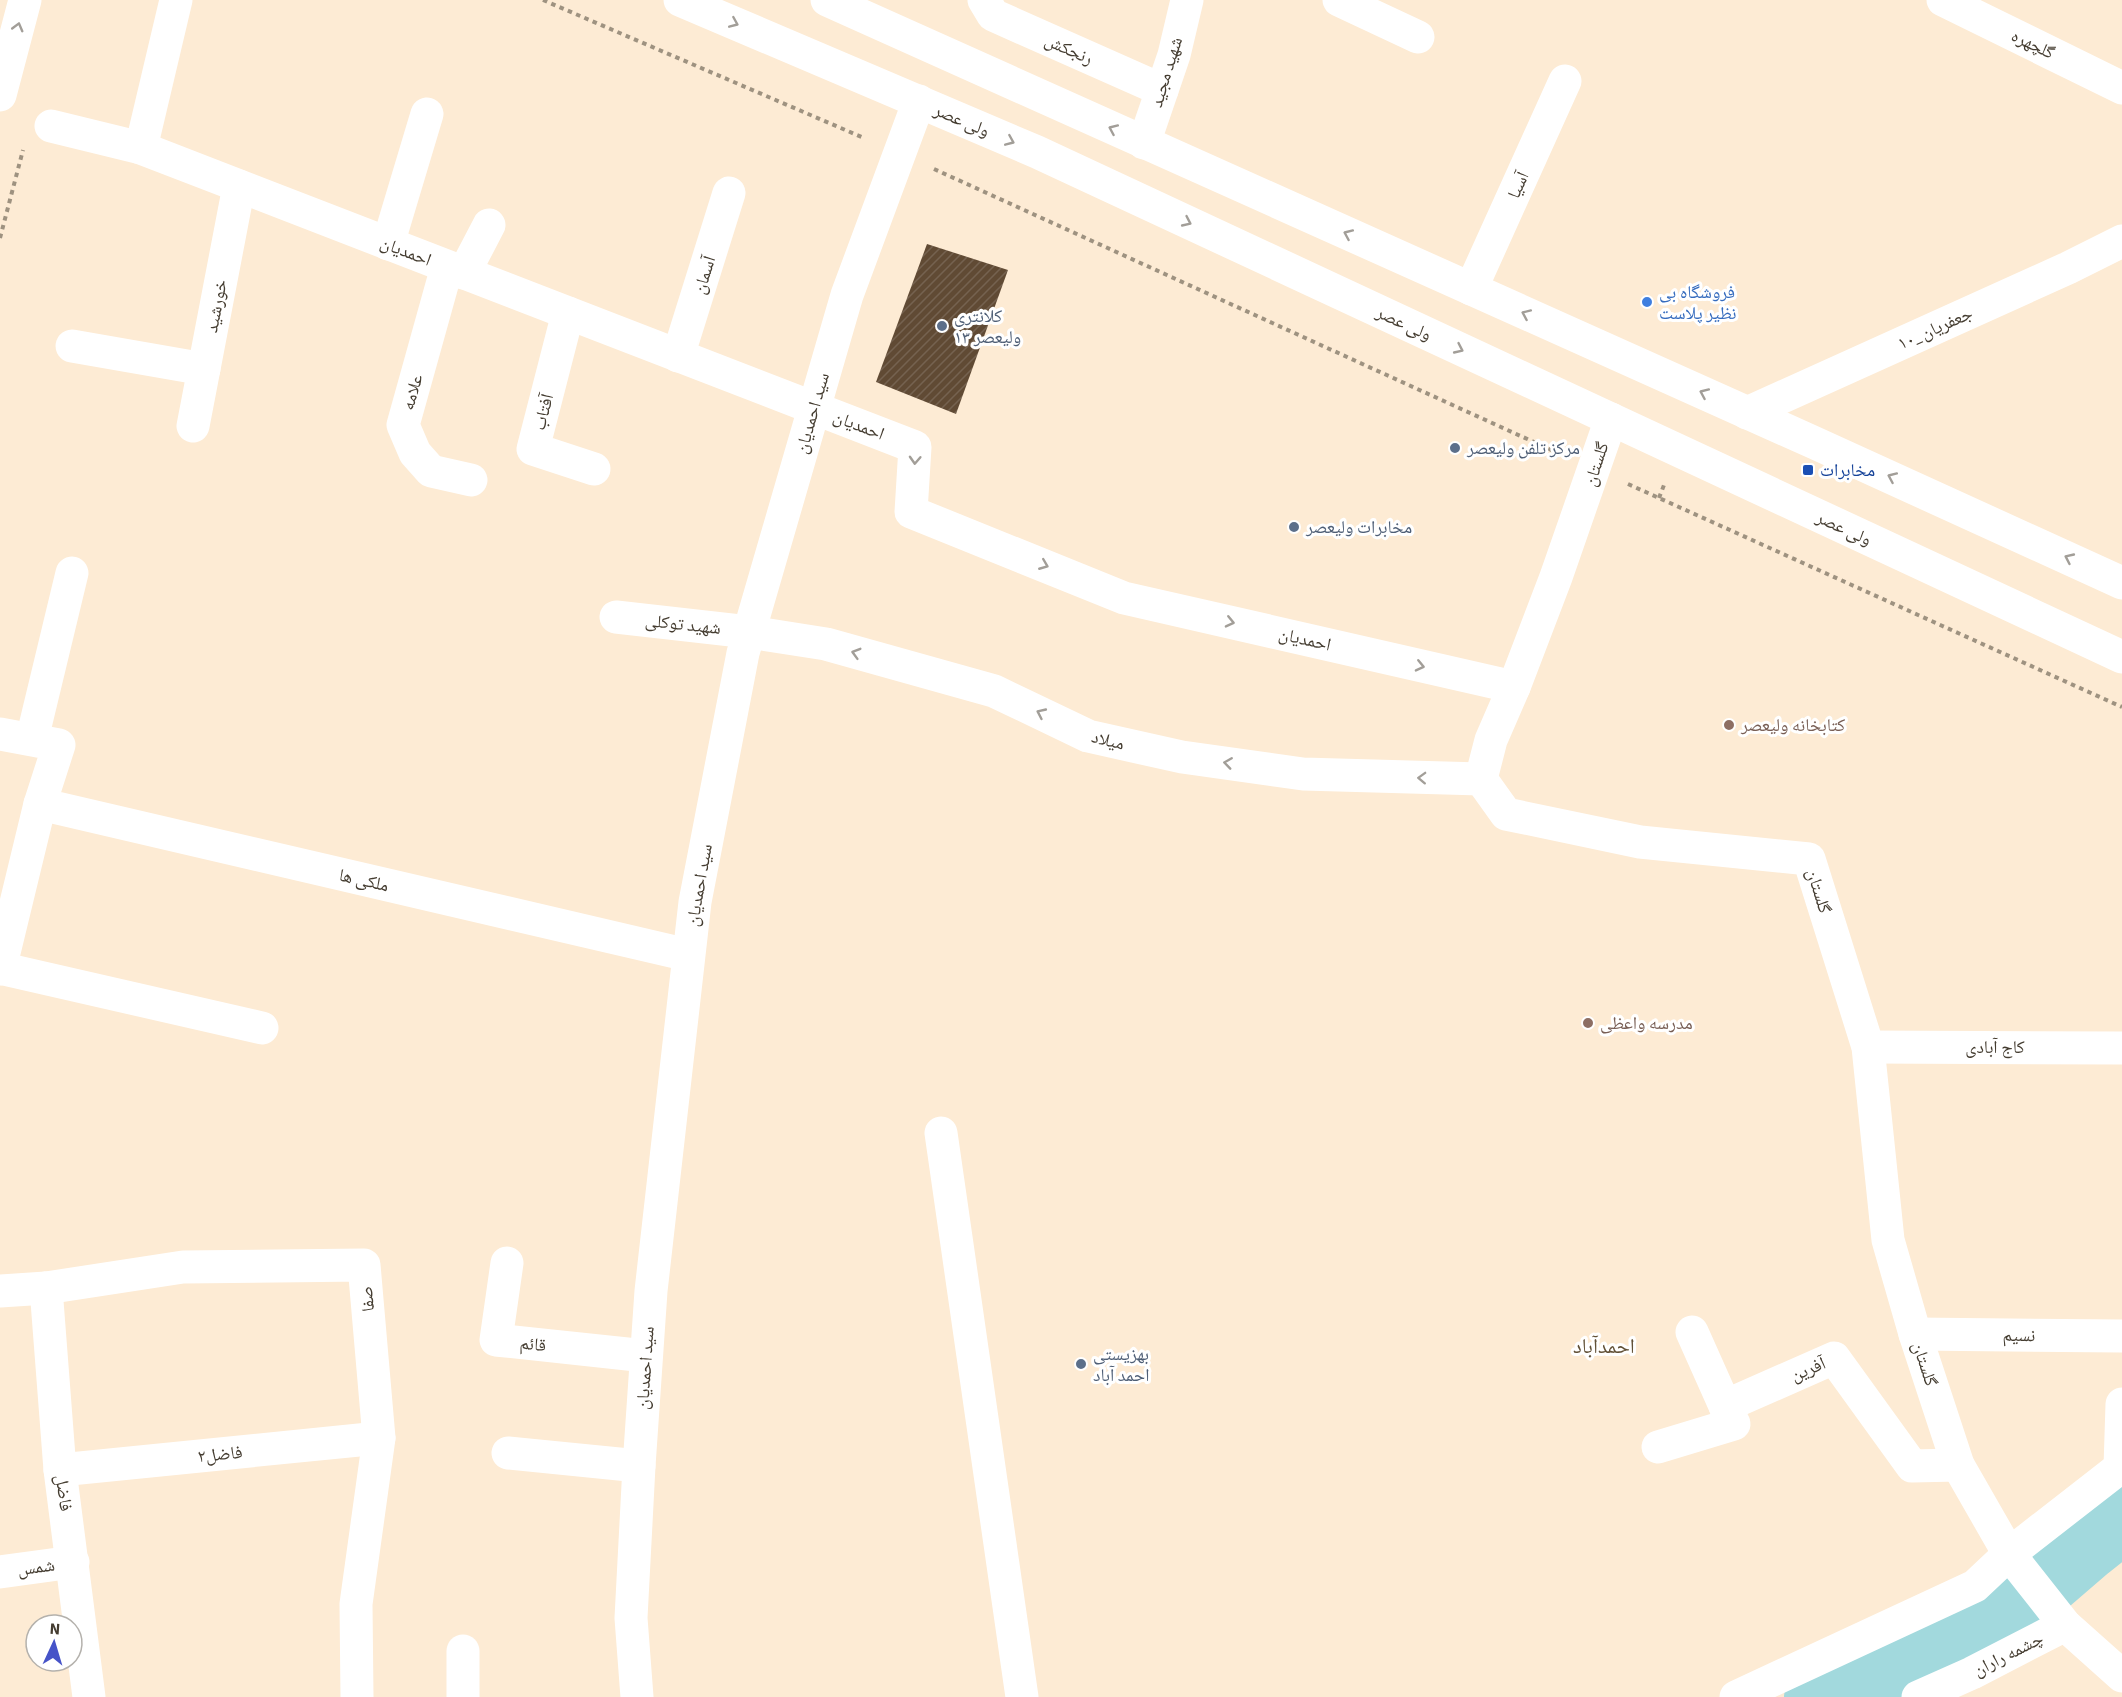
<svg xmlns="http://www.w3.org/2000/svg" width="2122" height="1697" viewBox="0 0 2122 1697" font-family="'Source Sans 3','Noto Naskh Arabic',sans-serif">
	<defs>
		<pattern id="building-hatch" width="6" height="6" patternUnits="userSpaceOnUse" patternTransform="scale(1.5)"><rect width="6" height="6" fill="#604a34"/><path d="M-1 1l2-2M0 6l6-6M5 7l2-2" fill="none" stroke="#756250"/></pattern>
	</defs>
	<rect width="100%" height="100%" fill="#fdebd4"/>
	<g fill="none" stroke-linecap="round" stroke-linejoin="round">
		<path stroke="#a2d9dd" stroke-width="76" d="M1822,1697L1971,1641L2085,1543L2122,1514"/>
	</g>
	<path fill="url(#building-hatch)" d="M927,244L1008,270L956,414L876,382Z"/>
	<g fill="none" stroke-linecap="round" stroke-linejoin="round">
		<g stroke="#9e9280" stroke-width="4" stroke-dasharray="4.5 4.5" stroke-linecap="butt">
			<path d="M543,0L864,138"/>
			<path d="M934,169L1558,453"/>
			<path d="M0,238L23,150"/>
			<path d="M1628,484L2122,707"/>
			<path d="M1659,498L1664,485"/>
		</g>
		<g stroke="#fff" stroke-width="33">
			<path d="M984,0L993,15L1162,90"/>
			<path d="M1339,0L1418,37"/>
			<path d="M1943,0L2122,88"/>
			<path d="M51,126L141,148L915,447L911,512L1124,598L1514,687"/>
			<path d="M1144,143L1174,55L1187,0"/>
			<path d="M141,148L176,0"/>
			<path d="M388,244L427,114"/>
			<path d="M447,267L403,425L415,453L431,471L471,480"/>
			<path d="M464,273L489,225"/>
			<path d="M1471,289L1565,81"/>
			<path d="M568,313L533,449L594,469"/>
			<path d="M72,346L204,369"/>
			<path d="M678,356L729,193"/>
			<path d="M1747,413L2068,268L2122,241"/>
			<path d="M193,426L239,186"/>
			<path d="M616,617L749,632L826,644L994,691L1088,736L1182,757L1303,774L1481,779"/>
			<path d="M0,734L59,745L40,804L688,955"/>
			<path d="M32,739L72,573"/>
			<path d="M1481,779L1506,814L1640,842L1809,859L1868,1047L1888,1240L1915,1334L1958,1465L2009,1554L2065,1625L2122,1676"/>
			<path d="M1481,779L1491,740L1514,687L1556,577L1611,419"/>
			<path d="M0,968L262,1028"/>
			<path d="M0,969L40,804"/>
			<path d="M1868,1047L2122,1048"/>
			<path d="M941,1133L1022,1697"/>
			<path d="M507,1263L496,1340L646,1356"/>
			<path d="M46,1288L60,1470L89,1697"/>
			<path d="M0,1291L46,1288L183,1267L364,1265L379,1438L356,1604L357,1697"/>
			<path d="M1692,1332L1725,1406L1834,1358L1912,1466L1958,1465"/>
			<path d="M1915,1334L2122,1336"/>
			<path d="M1658,1447L1734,1424L1725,1406"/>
			<path d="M508,1453L639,1466"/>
			<path d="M2120,1467L2122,1404"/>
			<path d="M60,1470L379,1438"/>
			<path d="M0,1572L73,1562"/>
			<path d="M463,1651V1697"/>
			<path d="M637,1697L631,1618L639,1466L651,1291L695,902L743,653L847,295L919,101"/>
			<path d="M1736,1697L1975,1586L2009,1554L2122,1466"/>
			<path d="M1918,1697L1972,1673L2065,1625"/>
		</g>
		<g stroke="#fff" stroke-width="33">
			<path d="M680,0L1037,152L2122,657"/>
			<path d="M827,0L1815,443L2122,583"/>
			<path d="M0,95L25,0"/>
		</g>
	</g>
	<defs><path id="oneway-chevron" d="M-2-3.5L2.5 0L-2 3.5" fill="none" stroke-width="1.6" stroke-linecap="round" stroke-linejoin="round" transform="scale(1.5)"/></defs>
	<g stroke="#a29e98">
		<use href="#oneway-chevron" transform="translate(734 23) rotate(23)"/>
		<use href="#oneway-chevron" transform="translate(18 27) rotate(-75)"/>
		<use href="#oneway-chevron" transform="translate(1113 129) rotate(-156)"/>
		<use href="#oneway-chevron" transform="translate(1010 141) rotate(23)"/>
		<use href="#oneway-chevron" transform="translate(1187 222) rotate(25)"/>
		<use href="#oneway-chevron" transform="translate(1348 234) rotate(-156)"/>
		<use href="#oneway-chevron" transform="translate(1526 314) rotate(-156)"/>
		<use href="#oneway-chevron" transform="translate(1459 349) rotate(25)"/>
		<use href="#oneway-chevron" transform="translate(1704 393) rotate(-156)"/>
		<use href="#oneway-chevron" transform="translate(915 460) rotate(93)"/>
		<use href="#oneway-chevron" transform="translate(1892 477) rotate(-156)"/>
		<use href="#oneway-chevron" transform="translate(2069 558) rotate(-155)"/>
		<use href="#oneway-chevron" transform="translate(1044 565) rotate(22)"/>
		<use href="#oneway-chevron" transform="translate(1230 622) rotate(13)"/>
		<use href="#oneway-chevron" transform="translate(856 653) rotate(-164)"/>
		<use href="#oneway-chevron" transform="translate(1420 666) rotate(13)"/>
		<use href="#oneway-chevron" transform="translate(1041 713) rotate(-155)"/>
		<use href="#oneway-chevron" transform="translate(1228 763) rotate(-172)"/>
		<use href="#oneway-chevron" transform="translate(1422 778) rotate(-178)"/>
	</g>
	<circle fill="#3f7fe0" stroke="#fff" stroke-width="2" cx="1647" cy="302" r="6"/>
	<g fill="#5c6f8a" stroke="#fff" stroke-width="2">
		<circle cx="942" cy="326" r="6"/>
		<circle cx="1455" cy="448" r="6"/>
		<circle cx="1294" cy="527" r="6"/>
		<circle cx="1081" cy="1364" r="6"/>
	</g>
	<rect fill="#1a4fb4" stroke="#fff" stroke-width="2" x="1802" y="464" width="12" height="12" rx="3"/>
	<g fill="#8d6e63" stroke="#fff" stroke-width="2">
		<circle cx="1729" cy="725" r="6"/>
		<circle cx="1588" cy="1023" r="6"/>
	</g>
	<g text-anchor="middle" stroke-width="6" stroke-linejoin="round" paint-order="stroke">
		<g font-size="18" fill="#443c30" stroke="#fff">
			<text transform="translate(2033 44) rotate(26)" y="6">گلچهره</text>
			<text transform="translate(1069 49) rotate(24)" y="6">رنجکش</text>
			<text transform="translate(1166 72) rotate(-73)" y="6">شهید مجید</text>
			<text transform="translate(962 120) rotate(23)" y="6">ولی عصر</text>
			<text transform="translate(1518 185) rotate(-66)" y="6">آسیا</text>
			<text transform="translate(406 251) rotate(21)" y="6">احمدیان</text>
			<text transform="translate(704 275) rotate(-73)" y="6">آسمان</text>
			<text transform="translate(216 306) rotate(-79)" y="6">خورشید</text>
			<text transform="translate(1404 323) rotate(25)" y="6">ولی عصر</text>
			<text transform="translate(1935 328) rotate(-24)" y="6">۱۰_جعفریان</text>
			<text transform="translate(412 392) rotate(-74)" y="6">علامه</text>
			<text transform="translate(543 412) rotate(-76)" y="6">آفتاب</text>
			<text transform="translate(812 413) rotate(-74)" y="6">سید احمدیان</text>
			<text transform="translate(859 425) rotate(21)" y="6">احمدیان</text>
			<text transform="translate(1596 464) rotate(-72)" y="6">گلستان</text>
			<text transform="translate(1844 528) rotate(25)" y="6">ولی عصر</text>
			<text transform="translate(683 624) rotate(6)" y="6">شهید توکلی</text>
			<text transform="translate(1305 639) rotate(13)" y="6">احمدیان</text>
			<text transform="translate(1108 740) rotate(14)" y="6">میلاد</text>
			<text transform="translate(364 880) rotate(13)" y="6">ملکی ها</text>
			<text transform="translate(699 885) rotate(-80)" y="6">سید احمدیان</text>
			<text transform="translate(1819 891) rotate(73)" y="6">گلستان</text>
			<text x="1995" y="1053">کاج آبادی</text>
			<text transform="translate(367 1299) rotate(-95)" y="6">صفا</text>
			<text transform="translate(2019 1335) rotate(1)" y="6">نسیم</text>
			<text transform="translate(533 1344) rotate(6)" y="6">قائم</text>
			<text transform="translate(1925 1364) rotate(72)" y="6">گلستان</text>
			<text transform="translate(645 1368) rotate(-86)" y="6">سید احمدیان</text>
			<text transform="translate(1808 1369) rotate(-23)" y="6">آفرین</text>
			<text transform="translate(220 1454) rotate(-6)" y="6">فاضل۲</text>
			<text transform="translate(64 1493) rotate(82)" y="6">فاضل</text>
			<text transform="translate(36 1567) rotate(-8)" y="6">شمس</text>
			<text transform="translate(2008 1654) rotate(-27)" y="6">چشمه راران</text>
		</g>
		<g font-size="18" fill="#366cbe" stroke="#fff" text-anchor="start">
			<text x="1659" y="298">فروشگاه بی<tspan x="1659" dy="21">نظیر پلاست</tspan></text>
		</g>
		<g font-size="18" fill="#4e5e75" stroke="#fff" text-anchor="start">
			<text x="954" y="322">کلانتری<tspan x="954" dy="21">۱۳ ولیعصر</tspan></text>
			<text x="1467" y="454">مرکز تلفن ولیعصر</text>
			<text x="1306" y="533">مخابرات ولیعصر</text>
			<text x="1093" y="1360">بهزیستی<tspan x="1093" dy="21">احمد آباد</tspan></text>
		</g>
		<g font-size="18" fill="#164399" stroke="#fff" text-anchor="start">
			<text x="1820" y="476">مخابرات</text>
		</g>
		<g font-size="18" fill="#785e54" stroke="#fff" text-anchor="start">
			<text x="1741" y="731">کتابخانه ولیعصر</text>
			<text x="1600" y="1029">مدرسه واعظی</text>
		</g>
		<g font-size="21" fill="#615036" stroke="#fff">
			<text x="1604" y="1353">احمدآباد</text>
		</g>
	</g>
	<g transform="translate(54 1643) rotate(4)"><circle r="28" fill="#ffffff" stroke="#b4b1ac" stroke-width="1.5"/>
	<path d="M0-4.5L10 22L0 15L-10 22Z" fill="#4653c8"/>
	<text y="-9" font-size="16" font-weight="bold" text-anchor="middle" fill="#443c30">N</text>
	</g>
</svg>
